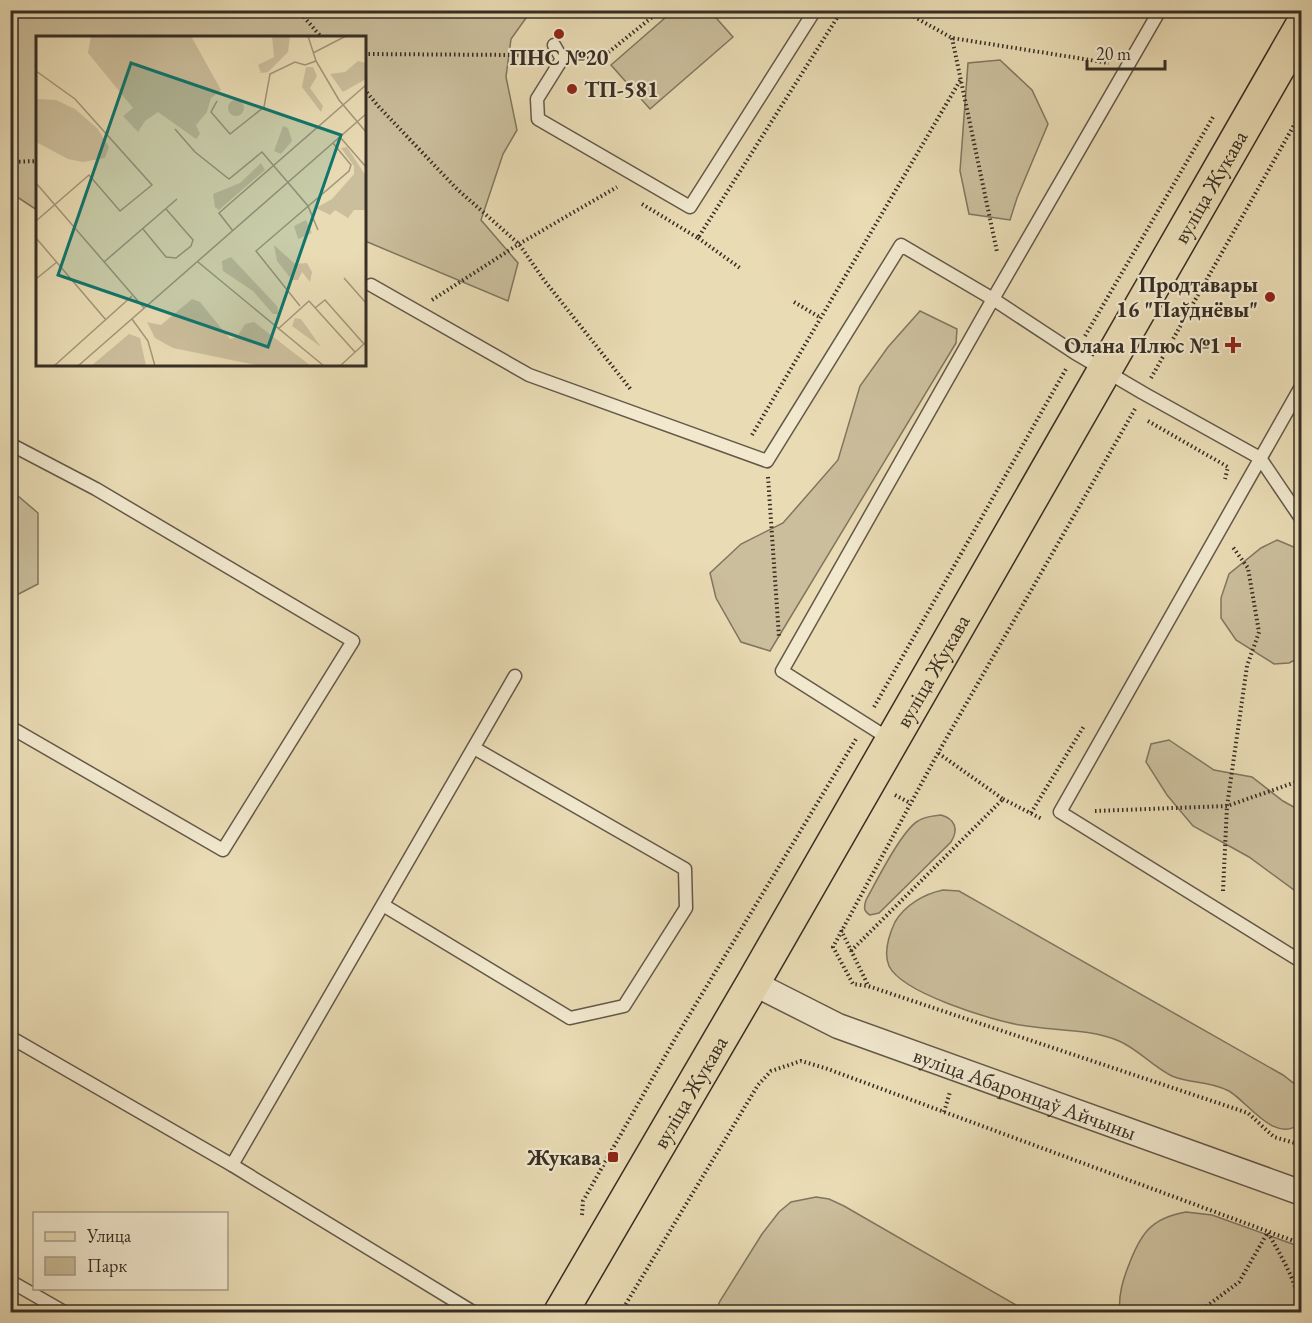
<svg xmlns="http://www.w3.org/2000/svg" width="1312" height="1323" viewBox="0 0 1312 1323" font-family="'EB Garamond',serif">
	<rect width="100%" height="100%" fill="#e9dbb4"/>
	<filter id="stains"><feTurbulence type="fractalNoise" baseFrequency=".00333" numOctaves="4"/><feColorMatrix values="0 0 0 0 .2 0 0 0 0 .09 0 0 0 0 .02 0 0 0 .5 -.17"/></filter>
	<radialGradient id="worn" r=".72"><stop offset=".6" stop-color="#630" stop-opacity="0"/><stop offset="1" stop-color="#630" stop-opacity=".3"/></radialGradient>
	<g fill="#cbbe9c" stroke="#807660" stroke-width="1.5">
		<path d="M10,11H531L511,39L506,77L517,130L503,154L481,220L518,263L508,301L365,241L364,38H38L37,210L11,193Z"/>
		<path d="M673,11H710L733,37L650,109L611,65Z"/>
		<path d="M1000,60L1032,90L1048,124L1017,198L1010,220L969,214L960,171L968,63Z"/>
		<path d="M920,311L957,329L956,343L770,651L741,642L716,598L710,573L741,544L783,523L838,460L860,386L888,347Z"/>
		<path d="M11,490L38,513V584L11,598Z"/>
		<path d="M1277,540L1301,550L1302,622L1296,624L1298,636L1297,659L1289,663L1274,664L1236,640L1221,618V598L1229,574L1261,548Z"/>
		<path d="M1169,740L1214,770L1252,777L1283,801L1301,811V895L1249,857L1193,826L1167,795L1146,762L1151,744Z"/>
		<path d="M941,815C955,819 959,829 951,842L879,913L870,915C863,911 864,907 866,900C876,882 902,830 918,821C925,816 933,816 941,815Z"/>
		<path d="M943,890L959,891L1283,1075L1301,1089V1123C1275,1145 1249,1103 1229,1091C1208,1080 1190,1084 1172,1076C1153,1067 1138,1049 1119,1041C1087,1028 1053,1031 1020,1025C991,1020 902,993 889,966C883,952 889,935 895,922C905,905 924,894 943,890Z"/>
		<path d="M816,1197L829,1199L844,1206L1028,1312H715L720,1301L762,1234L779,1212L791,1202Z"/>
		<path d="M1186,1212L1212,1215L1301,1247V1312H1120C1118,1296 1122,1282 1128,1267C1140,1235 1150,1218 1186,1212Z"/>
	</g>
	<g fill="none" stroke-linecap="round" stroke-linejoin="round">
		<defs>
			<g id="lane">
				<path d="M554,45L562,59L537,99L538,119L690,207L815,10"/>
				<path d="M371,285L529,375L767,461L901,245L993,299L1075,353L1143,393L1260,458L1302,520"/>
				<path d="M1302,385L1060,812L1302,962"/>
				<path d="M10,444L96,489L353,641L223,850L10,727"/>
				<path d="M891,740L782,671L993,299L1160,10"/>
				<path d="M383,905L570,1018L624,1006L686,908L685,869L474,748"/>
				<path d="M10,1037L232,1165L473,1312"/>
				<path d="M232,1165L515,676"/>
				<path d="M10,1281L64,1312"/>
			</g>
			<g id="street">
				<path id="s1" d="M753,983L838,1026L1302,1193"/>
			</g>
			<g id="primary">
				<path id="s2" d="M561,1312L753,983L1302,26"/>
			</g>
		</defs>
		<use href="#lane" stroke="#635948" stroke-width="15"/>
		<use href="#street" stroke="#635948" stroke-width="27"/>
		<use href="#primary" stroke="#362e24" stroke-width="36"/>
		<g stroke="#362e24" stroke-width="4" stroke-dasharray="1.5 3" stroke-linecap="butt">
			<path d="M298,10L322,38"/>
			<path d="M902,10L952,38L1109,63"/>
			<path d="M952,38L997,252"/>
			<path d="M364,54L517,55L541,58"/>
			<path d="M578,58L605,55L661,10"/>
			<path d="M364,89L379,107L457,189L519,244L544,280L632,391"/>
			<path d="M10,162L38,161"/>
			<path d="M642,204L698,238L842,10"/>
			<path d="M698,238L740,268"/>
			<path d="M432,300L519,244L617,187"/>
			<path d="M794,302L821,318"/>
			<path d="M1085,336L1213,117"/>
			<path d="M1151,378L1302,111"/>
			<path d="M1135,409L938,753L833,947L853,984L868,986L1248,1113L1274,1137L1302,1145"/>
			<path d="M1148,421L1228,467L1225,479"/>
			<path d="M752,435L961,79"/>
			<path d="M768,477L779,637"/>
			<path d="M874,707L1066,369"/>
			<path d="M895,795L910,803"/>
			<path d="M1003,799L1042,819"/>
			<path d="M1095,811L1227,806L1302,780"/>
			<path d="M1031,813L1084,726"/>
			<path d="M1223,891L1227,806L1247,666L1259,632L1248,568L1232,546"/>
			<path d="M841,930L868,985"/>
			<path d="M851,951L1003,799L938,753"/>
			<path d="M944,1112L950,1092"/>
			<path d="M582,1215L583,1201L676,1037L856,739"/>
			<path d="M1268,1233C1280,1254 1301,1288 1299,1312"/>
			<path d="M525,1312L526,1311H534"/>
			<path d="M621,1312L758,1085L771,1071L801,1061L825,1068L1302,1244"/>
			<path d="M1199,1312L1239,1282L1268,1232"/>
		</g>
		<use href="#lane" stroke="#f1e8ce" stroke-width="12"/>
		<use href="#street" stroke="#f1e8ce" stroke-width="24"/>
		<use href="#primary" stroke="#e9dbb4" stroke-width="33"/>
	</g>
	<g fill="#8f2418" stroke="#f1e8ce" stroke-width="2">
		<circle cx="559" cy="34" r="6"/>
		<circle cx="572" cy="89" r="6"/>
		<circle cx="1270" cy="297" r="6"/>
		<path d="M1230 336h6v6h6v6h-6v6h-6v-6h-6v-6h6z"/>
		<rect x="607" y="1151" width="12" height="12" rx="3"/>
	</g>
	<g text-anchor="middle" stroke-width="4.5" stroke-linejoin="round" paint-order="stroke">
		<g font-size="22" font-weight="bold" fill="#362e24" stroke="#f1e8ce" text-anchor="end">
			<text x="559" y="65" text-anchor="middle">ПНС №20</text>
			<text x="584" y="97" text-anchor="start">ТП-581</text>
			<text x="1258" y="292">Продтавары<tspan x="1258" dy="25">16 "Паўднёвы"</tspan></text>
			<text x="1221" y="353">Олана Плюс №1</text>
			<text x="601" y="1165">Жукава</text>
		</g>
		<g font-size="22" fill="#362e24" stroke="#f1e8ce">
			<text dy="8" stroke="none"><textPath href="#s2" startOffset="1299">вуліца Жукава</textPath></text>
			<text dy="8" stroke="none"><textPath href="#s2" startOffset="741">вуліца Жукава</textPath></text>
			<text dy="8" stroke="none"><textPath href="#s2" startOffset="255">вуліца Жукава</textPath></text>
			<text dy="8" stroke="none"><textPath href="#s1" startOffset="294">вуліца Абаронцаў Айчыны</textPath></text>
		</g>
	</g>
	<g transform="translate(36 36)">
		<rect width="330" height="330" fill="#e9dbb4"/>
		<path d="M55,0H155L185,54L175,62L171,76L160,89L164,98L160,103L122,76L109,85L102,96L87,80L97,72L52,17ZM236,0H254L252,16L232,36L225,37L222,29L238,21ZM322,25L330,27V43L307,56L294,38L309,36ZM270,31H277L281,40L274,52L287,70L285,76L266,51ZM0,63L20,64L39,73L62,93L73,111L69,122L47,126L32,123L0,106ZM192 72a8 8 0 1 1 16 0a8 8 0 1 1-16 0ZM247,90L252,92L256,105L245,118L238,115ZM311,111L330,140V174H318L312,182L299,174L294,179L280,172L296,163L318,138V130L305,112ZM225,127L229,134L183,174L179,171L177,158L204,147ZM270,184L276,197L262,203L258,190ZM238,209L259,228L271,227L276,236L274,246L266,236L262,244H256L241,225ZM195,221L241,270L243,278H237L217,255L187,235L186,225ZM156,263L164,266L194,303L201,301L209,288L218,286L275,330H225L137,312L119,302L111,286L125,289ZM259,282L265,283L285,311L256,290ZM93,298L104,302L110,330H55Z" fill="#cbbe9c"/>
		<path fill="none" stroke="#a1967a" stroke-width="1.5" d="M272,0L280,25L303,64L330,96M277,17L310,0M0,35L39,63L116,149L84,175L53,139L0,185M181,65L175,76L194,98L228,71L234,38L259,26L269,29L280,25M139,93L159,116L193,143L226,116L272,170L282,194M304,101L330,131M0,147L108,272M107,193L130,221L140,222L155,210L157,204L130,173M197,195L183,177L330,49M0,202L70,284M68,226L141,163M162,226L288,330M308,242L330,267M0,243L21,226M264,270L220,215L313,135L315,129L297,107M279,272L289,264L328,308M96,283L112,305L119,330M242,293L273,265L319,316M18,330L96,260M42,330L330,78M304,330L329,307"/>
		<path fill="#0f766e" fill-opacity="0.15" stroke="#0f766e" stroke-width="3" d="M95,27L305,99L232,311L22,239Z"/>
		<rect width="330" height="330" fill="none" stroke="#362e24" stroke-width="3"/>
	</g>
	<rect width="1312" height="1323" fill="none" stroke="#e9dbb4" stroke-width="36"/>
	<rect x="12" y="12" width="1288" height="1299" fill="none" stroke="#362e24" stroke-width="3"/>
	<rect x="18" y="18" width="1276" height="1287" fill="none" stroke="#362e24" stroke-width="1.5"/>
	<rect x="33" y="1212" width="195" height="78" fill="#f1e8ce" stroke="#a69e8a" stroke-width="1.5"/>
	<rect x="45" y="1232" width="30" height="9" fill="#e9dbb4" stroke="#a69e8a" stroke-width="1.5"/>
	<text x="87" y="1242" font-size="18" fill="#362e24">Улица</text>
	<rect x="45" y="1257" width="30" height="18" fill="#cbbe9c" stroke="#a69e8a" stroke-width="1.5"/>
	<text x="87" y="1272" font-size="18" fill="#362e24">Парк</text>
	<path d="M1087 60v9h78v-9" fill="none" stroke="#362e24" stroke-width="3"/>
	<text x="1096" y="60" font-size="18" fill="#362e24" stroke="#f1e8ce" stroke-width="4.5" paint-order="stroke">20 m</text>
	<rect width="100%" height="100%" filter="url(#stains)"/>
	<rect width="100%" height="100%" fill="url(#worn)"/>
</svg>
